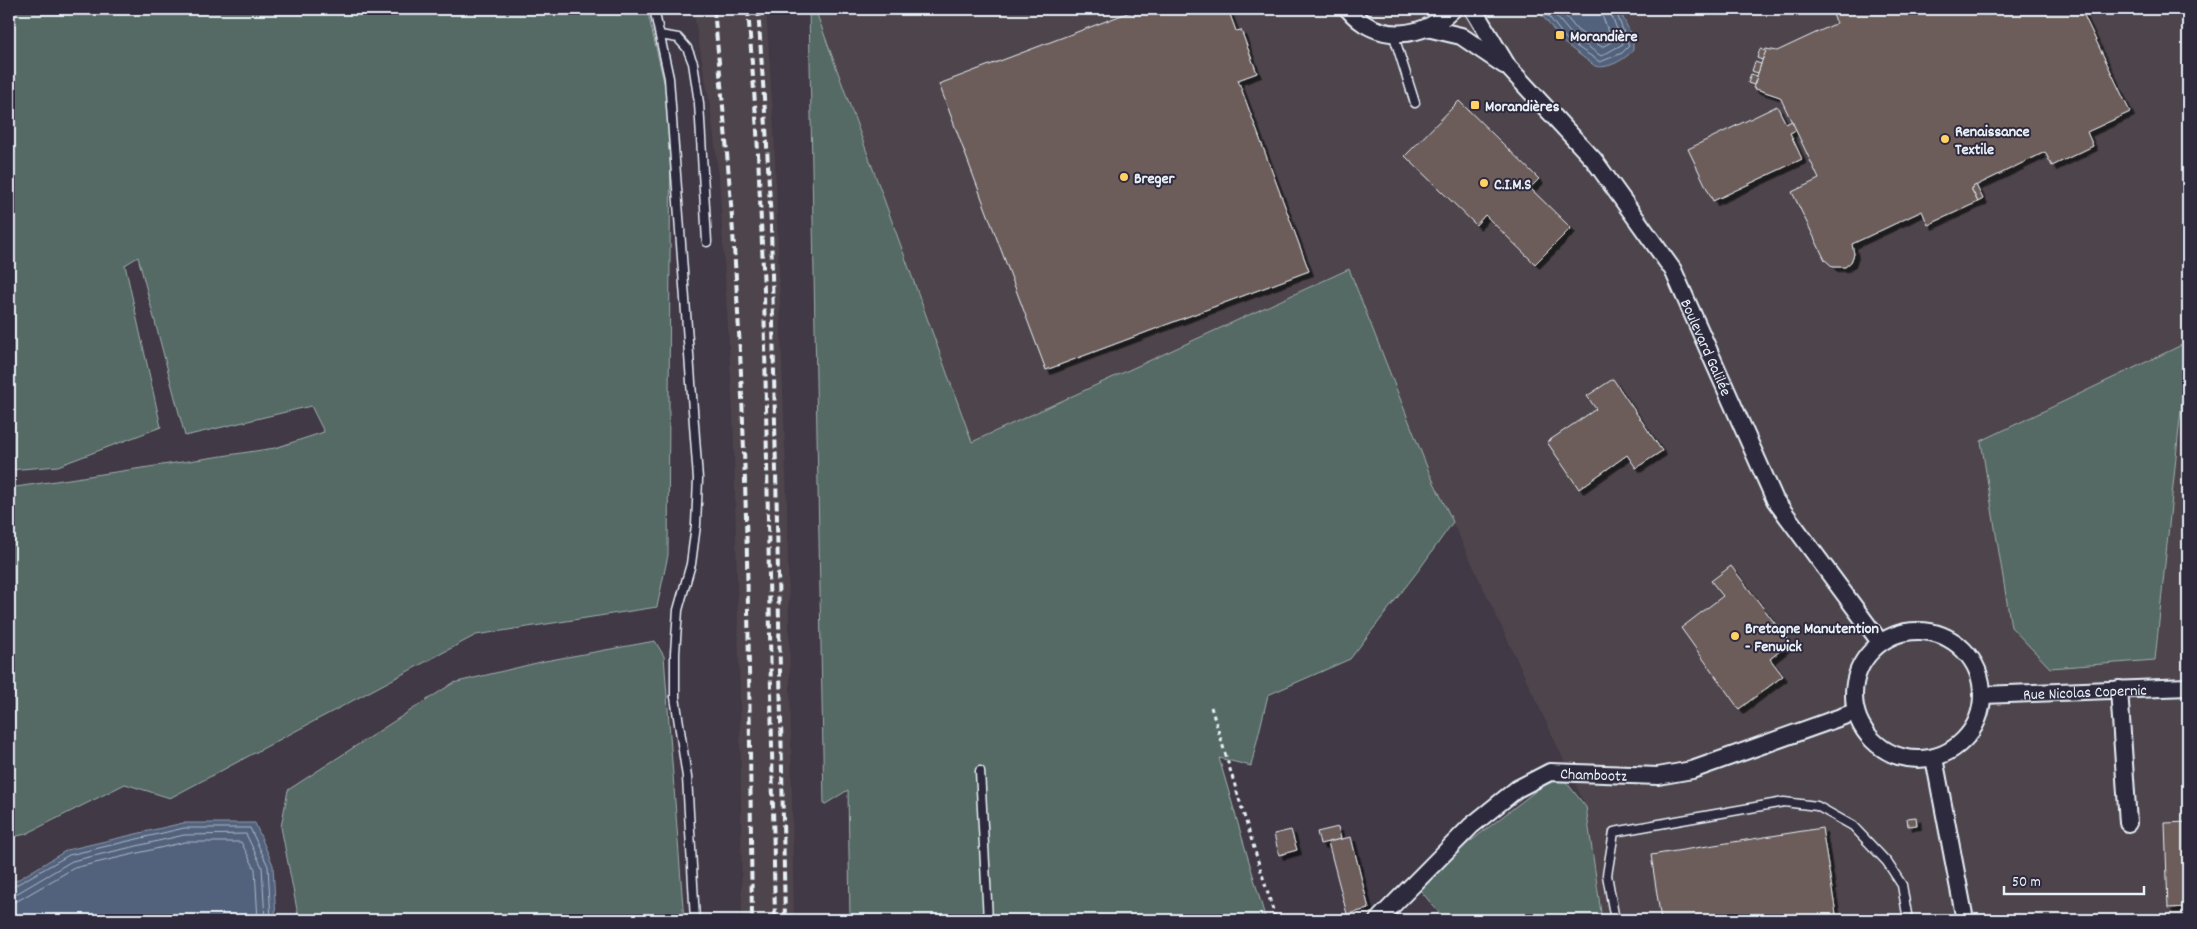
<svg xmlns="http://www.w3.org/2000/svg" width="2197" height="929" viewBox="0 0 2197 929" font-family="Dekko,sans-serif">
	<defs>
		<filter id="shadow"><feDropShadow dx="4.5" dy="4.5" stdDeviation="0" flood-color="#0009"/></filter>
	</defs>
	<rect width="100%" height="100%" fill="#413946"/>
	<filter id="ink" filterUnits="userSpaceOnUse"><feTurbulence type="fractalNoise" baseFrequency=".02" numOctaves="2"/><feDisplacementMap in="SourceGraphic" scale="10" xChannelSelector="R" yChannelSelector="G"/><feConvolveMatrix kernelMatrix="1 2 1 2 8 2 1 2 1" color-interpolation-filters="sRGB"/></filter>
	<g filter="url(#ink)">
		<g fill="#4e444c">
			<path d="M693,9H766L774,129L787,504L794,920H742L740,705L733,413L719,177L710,106Z"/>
			<path d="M815,9H2188V920H1602L1586,807L1429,472L1349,269L972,442Z"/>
		</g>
		<g fill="#566b65" stroke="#9faeae">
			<path d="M9,9H647L671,112L668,555L657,607L476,635L170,798L125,784L26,834L9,838V488L275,448L324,432L311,406L185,436L138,257L125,265L161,427L58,466L9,470Z"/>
			<path d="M809,9H815L972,442L1349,269L1429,472L1453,522L1421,567L1350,659L1268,695L1251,766L1219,758L1266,920H850L848,790L824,805Z"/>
			<path d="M2188,342L2155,660L2050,668L2011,627L1981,441Z"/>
			<path d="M655,641L664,656L684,920H299L281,827L288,790L453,683L545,661Z"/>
			<path d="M1559,773L1586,807L1602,920H1445L1415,884Z"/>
		</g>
		<g fill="#52627c" stroke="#8e9bae">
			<path d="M1537,9H1619L1633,39V50C1626,59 1607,70 1595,66L1564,43Z"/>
			<path d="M183,823H255L273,865L276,920H9V885L67,850Z"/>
		</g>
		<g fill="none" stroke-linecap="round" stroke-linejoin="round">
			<g stroke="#acb8c6" stroke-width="1">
				<path d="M1543,9L1567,40L1600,62L1622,53L1629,46L1615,9"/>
				<path d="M1550,9L1572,35L1601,56L1623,44L1609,9"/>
				<path d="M1560,9L1577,30L1602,47L1613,41L1603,18L1601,9"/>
				<path d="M9,889L69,855L184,828H250L268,866L271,920"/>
				<path d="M9,895L16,894L72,861L184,835L246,834L262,867L265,920"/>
				<path d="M9,903L19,900L74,868L185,842H241L255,869L258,920"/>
			</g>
		</g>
		<g fill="#6c5d5a" stroke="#e8f1f8" filter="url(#shadow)">
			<path d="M1138,9H1230H1228L1236,31L1241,30L1257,73L1238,80L1309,271L1046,370L939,84Z"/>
			<path d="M1830,9H2081L2130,112L2087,132L2093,146L2052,166L2045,152L1971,188L1978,202L1928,225L1922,211L1852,244L1854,254L1851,262L1845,267H1833L1825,260L1792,192L1819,179L1780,97L1753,88L1766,49L1777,51L1837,23Z"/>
			<path d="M1760,49L1766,51L1762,60L1757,58Z"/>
			<path d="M1755,62L1761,64L1758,73L1752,71Z"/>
			<path d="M1751,74L1757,76L1754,85L1748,83Z"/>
			<path d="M1459,101L1539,179L1530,188L1571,228L1535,264L1485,215L1476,225L1405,156Z"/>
			<path d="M1777,106L1786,124L1792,121L1796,130L1790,133L1802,159L1713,201L1688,149Z"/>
			<path d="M1976,185L1983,199L1978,202L1971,188Z"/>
			<path d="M1613,379L1662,451L1636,468L1627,455L1579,489L1547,442L1596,409L1587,396Z"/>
			<path d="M1731,566L1790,643L1770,659L1783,676L1739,709L1681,628L1723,596L1711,581Z"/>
			<path d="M1916,817L1917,825L1908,826L1907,818Z"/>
			<path d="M2188,822V907L2168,908L2165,823Z"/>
			<path d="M1338,827L1341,839L1320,844L1317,832Z"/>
			<path d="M1822,828L1837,920H1661L1651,855Z"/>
			<path d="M1291,830L1297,850L1279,855L1274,834Z"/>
			<path d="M1351,837L1369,909L1347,914L1328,842Z"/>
		</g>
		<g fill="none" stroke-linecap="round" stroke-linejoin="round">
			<defs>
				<g id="service">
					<path d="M654,9L669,78L698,479L696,525L691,564L678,610L675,653V697L687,777L695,920"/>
					<path d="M1393,33L1415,103"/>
					<path d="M660,35L678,38L687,48L693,63L699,103L707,242"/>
					<path d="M980,771L988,920"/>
					<path d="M1615,920L1607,875L1614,832L1784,802L1817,806L1853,826L1887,862L1902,885L1908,920"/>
				</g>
				<g id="minor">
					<path d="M1348,9C1377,44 1423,39 1453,9"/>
					<path id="s1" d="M1473,9L1508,67L1594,160L1673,270L1775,500L1880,642"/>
					<path d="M1427,28L1461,36L1504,65"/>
					<circle cx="1918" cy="695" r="64"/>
					<path d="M2119,689L2128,823"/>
					<path id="s2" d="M1983,695L2188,687"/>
					<path d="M1934,758L1965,920"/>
					<path id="s3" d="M1378,920L1471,826L1517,789L1550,772L1658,776L1692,770L1855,712"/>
				</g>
			</defs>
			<use href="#service" stroke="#e8f1f8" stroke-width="11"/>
			<use href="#minor" stroke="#e8f1f8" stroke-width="20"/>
			<path stroke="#e8f1f8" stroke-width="3" stroke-dasharray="4 4" stroke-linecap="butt" d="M1211,707L1276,920"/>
			<use href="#service" stroke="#2f2a3d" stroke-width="8"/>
			<use href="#minor" stroke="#2f2a3d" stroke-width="16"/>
			<g stroke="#e8f1f8" stroke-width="4" stroke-dasharray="8 4" stroke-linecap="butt">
				<path d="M714,9C721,83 728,158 733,233C749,461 749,691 752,920"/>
				<path d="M748,9L757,131L764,290L775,920"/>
				<path d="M758,9L766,127L771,224L785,920"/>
			</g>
		</g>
	</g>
	<g fill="#ffd166" stroke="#2f2a3d" stroke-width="2">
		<rect x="1555" y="30" width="10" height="10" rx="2.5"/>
		<rect x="1470" y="100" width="10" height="10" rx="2.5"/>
		<circle cx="1945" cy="139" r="5"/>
		<circle cx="1124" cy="177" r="5"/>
		<circle cx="1484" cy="183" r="5"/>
		<circle cx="1735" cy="636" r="5"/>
	</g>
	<g text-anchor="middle" stroke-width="4" stroke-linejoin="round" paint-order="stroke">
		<g font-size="16" font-weight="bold" fill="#e8f1f8" stroke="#2f2a3d" text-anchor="start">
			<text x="1570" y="41">Morandière</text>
			<text x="1485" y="111">Morandières</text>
			<text x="1955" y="136">Renaissance<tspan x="1955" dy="18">Textile</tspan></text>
			<text x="1134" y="183">Breger</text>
			<text x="1494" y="189">C.I.M.S</text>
			<text x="1745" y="633">Bretagne Manutention<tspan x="1745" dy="18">- Fenwick</tspan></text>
		</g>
		<g font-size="16" fill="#e8f1f8" stroke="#2f2a3d">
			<text dy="6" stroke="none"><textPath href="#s1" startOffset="414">Boulevard Galilée</textPath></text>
			<text dy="6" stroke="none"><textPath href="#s2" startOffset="102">Rue Nicolas Copernic</textPath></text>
			<text dy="6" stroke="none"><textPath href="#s3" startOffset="272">Chambootz</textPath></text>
		</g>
	</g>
	<rect width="2197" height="929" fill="none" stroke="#2f2a3d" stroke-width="30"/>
	<rect x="15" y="15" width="2167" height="899" fill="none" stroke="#e8f1f8" stroke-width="2" filter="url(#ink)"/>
	<path d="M2004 886v8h140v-8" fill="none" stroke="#e8f1f8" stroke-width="2.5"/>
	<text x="2012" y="886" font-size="15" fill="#e8f1f8" stroke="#2f2a3d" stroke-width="4" paint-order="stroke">50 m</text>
</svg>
